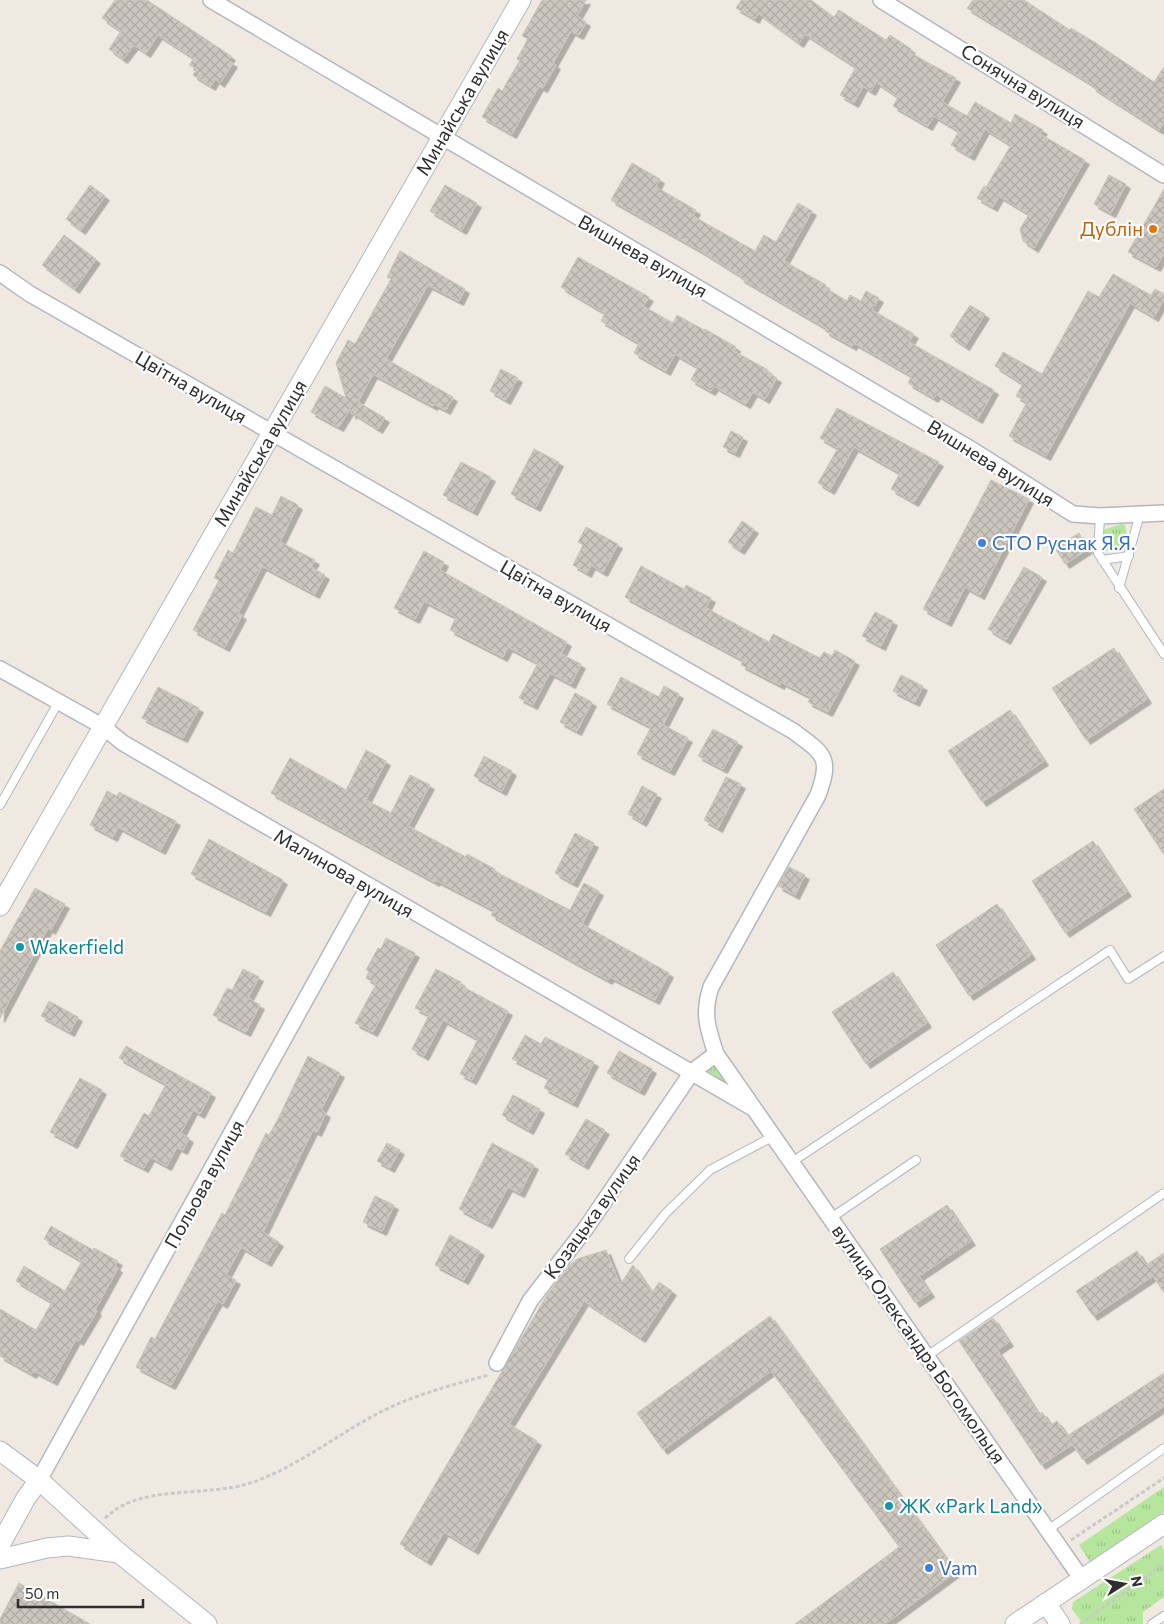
<svg xmlns="http://www.w3.org/2000/svg" width="1164" height="1624" viewBox="0 0 1164 1624" font-family="Commissioner,sans-serif">
	<defs>
		<pattern id="grass-tufts" width="24" height="20" patternUnits="userSpaceOnUse" patternTransform="scale(1.25)"><rect width="24" height="20" fill="#b6e59e"/><path d="M3 7l-1-3M5 7V3M7 7l1-3M15 17l-1-3M17 17v-4M19 17l1-3" fill="none" stroke="#9dc588"/></pattern>
		<pattern id="building-cross-hatch" width="8" height="8" patternUnits="userSpaceOnUse" patternTransform="scale(1.25)"><rect width="8" height="8" fill="#cbc7bf"/><path d="M0 0l8 8M0 8l8-8" fill="none" stroke="#afaba4"/></pattern>
		<filter id="shadow"><feDropShadow dx="4.5" dy="4.5" stdDeviation="0" flood-color="#0004"/></filter>
	</defs>
	<rect width="100%" height="100%" fill="#efe9e1"/>
	<g fill="url(#grass-tufts)">
		<path d="M1121,524L1125,525L1128,541L1120,549L1110,552L1101,549L1103,530Z"/>
		<path d="M714,1065L731,1086L706,1074Z"/>
		<path d="M1164,1487V1512L1090,1562L1079,1545Z"/>
		<path d="M1161,1545L1164,1550V1597L1143,1612V1624H1083L1072,1609L1073,1602Z"/>
	</g>
	<g fill="url(#building-cross-hatch)" stroke="#cbc5ba" filter="url(#shadow)">
		<path d="M115,0H147L231,56L228,60L233,63L220,83L215,79L211,86L193,75L197,69L189,65L194,58L158,35L146,53L134,45L123,59L109,49L121,31L102,18Z"/>
		<path d="M542,0H586L577,16L586,22L579,35L571,31L553,63L556,65L543,88L539,86L512,134L482,117L498,88L502,91L520,60L517,59L528,39L522,36Z"/>
		<path d="M741,0H811L834,17L839,10L886,40L890,35L911,49L909,52L956,78L942,102L967,116L975,102L1011,123L1015,114L1043,130L1040,134L1085,160L1034,248L1023,241L1020,229L1029,214L999,196L993,207L977,198L984,186L986,187L1011,145L985,129L970,156L951,145L959,131L934,116L928,126L893,106L898,97L876,82L871,91L863,86L854,103L840,95L856,67L805,34L799,43L758,13L755,19L736,8Z"/>
		<path d="M973,0H1024L1070,30L1071,28L1096,43L1154,82L1164,67V122L1159,130L1092,87L1093,85L967,8Z"/>
		<path d="M632,163L660,179L656,187L696,210L693,216L755,251L764,235L776,242L798,203L812,211L784,261L826,285L824,287L847,301L850,295L861,301L866,291L879,298L872,310L914,334L909,342L994,390L978,419L936,394L934,398L908,383L912,376L854,343L852,346L825,331L826,328L740,278L741,276L701,251L611,200Z"/>
		<path d="M1109,175L1126,184L1111,213L1094,204Z"/>
		<path d="M90,185L105,196L81,230L66,219Z"/>
		<path d="M445,185L477,203L462,230L430,211Z"/>
		<path d="M1164,189V253L1156,267L1128,252Z"/>
		<path d="M64,235L96,259L75,289L42,265Z"/>
		<path d="M400,251L465,289L459,301L428,285L386,359L453,397L446,410L434,404L433,406L373,374L358,402L385,418L378,429L353,413L352,415L350,409L339,427L311,412L325,386L346,398L336,363L348,340L355,344L391,279L387,277Z"/>
		<path d="M578,257L649,297L643,306L673,323L677,315L704,330L705,329L736,347L734,351L768,370L767,372L777,378L765,399L753,392L746,404L714,386L711,391L691,380L698,367L675,354L666,371L634,353L639,343L601,321L605,313L561,287Z"/>
		<path d="M1113,274L1151,295L1155,289L1164,294V299L1154,317L1130,303L1046,456L1009,436L1027,402L1016,396L1023,384L995,366L1003,352L1042,374L1088,291L1099,297Z"/>
		<path d="M970,305L985,314L965,346L950,336Z"/>
		<path d="M501,369L518,378L506,400L490,391Z"/>
		<path d="M837,408L939,462L914,502L891,489L900,473L854,447L830,490L818,483L838,448L820,438Z"/>
		<path d="M731,431L743,437L735,453L723,447Z"/>
		<path d="M534,449L559,462L536,507L511,494Z"/>
		<path d="M461,462L491,477L473,511L443,495Z"/>
		<path d="M991,480L1029,499L980,595L965,587L947,622L923,609Z"/>
		<path d="M281,496L298,505L280,542L315,560L311,567L325,575L315,594L262,566L238,613L242,615L225,647L193,630L219,580L214,578L228,550L233,553L256,507L272,515Z"/>
		<path d="M742,521L754,529L740,550L728,542Z"/>
		<path d="M586,527L618,544L603,572L591,565L587,573L573,565L583,545L578,542Z"/>
		<path d="M1079,533L1088,549L1065,564L1055,548Z"/>
		<path d="M424,551L444,562L440,570L567,642L561,654L581,664L571,684L550,673L533,705L519,698L538,663L508,647L503,657L450,630L456,617L424,601L415,619L394,608Z"/>
		<path d="M641,566L684,589L686,585L711,598L706,608L769,642L773,634L820,658L824,652L832,656L835,650L855,661L828,712L808,702L811,697L781,682L780,685L741,665L743,660L625,597Z"/>
		<path d="M1024,567L1042,577L1006,640L988,629Z"/>
		<path d="M875,612L893,621L881,646L862,636Z"/>
		<path d="M1114,648L1147,699L1086,740L1052,688Z"/>
		<path d="M901,675L923,686L915,702L893,691Z"/>
		<path d="M621,677L659,697L664,686L679,694L663,725L688,738L670,771L637,754L651,727L607,704Z"/>
		<path d="M158,687L199,708L183,738L142,718Z"/>
		<path d="M575,693L592,702L577,731L560,722Z"/>
		<path d="M1010,710L1044,761L982,802L948,751Z"/>
		<path d="M713,729L738,742L723,769L698,756Z"/>
		<path d="M366,750L386,761L366,800L391,813L410,775L430,785L408,826L466,857L467,854L495,869L494,871L570,910L584,883L599,891L582,924L669,973L655,1000L610,977L608,980L580,965L491,915L494,910L436,880L435,882L271,793L290,758L346,790Z"/>
		<path d="M484,756L512,771L502,791L474,776Z"/>
		<path d="M726,777L741,784L718,828L704,820Z"/>
		<path d="M642,786L657,794L642,822L628,814Z"/>
		<path d="M1164,789V855L1134,809Z"/>
		<path d="M107,791L117,796L119,792L176,821L161,850L118,827L113,837L90,825Z"/>
		<path d="M575,833L594,843L573,883L555,873Z"/>
		<path d="M209,839L283,880L266,912L191,874Z"/>
		<path d="M1093,841L1127,892L1065,933L1032,881Z"/>
		<path d="M789,867L805,875L795,895L778,886Z"/>
		<path d="M35,888L65,904L51,930L48,928L0,1018V951Z"/>
		<path d="M997,904L1031,955L969,996L936,945Z"/>
		<path d="M386,938L415,953L373,1032L355,1023L376,984L366,978L369,971L366,970L378,948L381,949Z"/>
		<path d="M243,969L259,977L248,998L260,1005L246,1032L213,1015L227,988L232,990Z"/>
		<path d="M436,969L461,982L460,985L508,1011L472,1080L460,1074L478,1039L443,1020L424,1056L412,1049L429,1015L415,1008Z"/>
		<path d="M893,972L927,1023L866,1064L832,1012Z"/>
		<path d="M49,1001L78,1017L70,1032L41,1016Z"/>
		<path d="M525,1035L541,1044L545,1037L594,1062L573,1103L544,1088L549,1078L512,1059Z"/>
		<path d="M126,1046L211,1093L200,1114L193,1110L181,1133L189,1138L183,1150L177,1147L167,1166L150,1157L144,1168L120,1156L144,1113L149,1116L166,1084L119,1058Z"/>
		<path d="M619,1051L652,1069L640,1091L607,1073Z"/>
		<path d="M308,1056L340,1073L321,1110L326,1113L317,1132L313,1130L263,1232L279,1242L267,1262L241,1247L226,1275L236,1280L223,1304L218,1301L171,1385L136,1367L151,1337L155,1339L222,1213L225,1215L266,1133L269,1135L277,1121Z"/>
		<path d="M80,1078L102,1090L73,1144L50,1132Z"/>
		<path d="M513,1095L540,1109L529,1130L502,1115Z"/>
		<path d="M586,1119L605,1130L584,1165L565,1154Z"/>
		<path d="M387,1143L400,1150L390,1168L377,1161Z"/>
		<path d="M492,1143L534,1165L520,1193L508,1187L488,1224L459,1209Z"/>
		<path d="M375,1196L394,1205L382,1231L363,1222Z"/>
		<path d="M947,1205L971,1241L919,1276L930,1293L915,1303L880,1249Z"/>
		<path d="M51,1226L93,1250L94,1248L118,1261L115,1266L118,1268L95,1310L97,1311L79,1341L76,1339L53,1381L34,1371L32,1374L0,1356V1309L36,1330L52,1302L16,1281L24,1266L65,1291L82,1261L44,1239Z"/>
		<path d="M450,1235L480,1251L464,1280L435,1265Z"/>
		<path d="M606,1250L620,1285L633,1265L652,1293L659,1282L672,1291L641,1338L584,1301L509,1424L537,1441L474,1550L444,1532L427,1561L400,1544L547,1295L570,1265L577,1259Z"/>
		<path d="M1137,1251L1146,1265L1164,1253V1293L1153,1276L1093,1316L1076,1291Z"/>
		<path d="M770,1316L956,1572L885,1624H795L899,1547L771,1371L663,1450L637,1413Z"/>
		<path d="M993,1318L1009,1342L997,1350L1039,1415L1042,1412L1051,1425L1057,1421L1073,1444L1041,1465L959,1341Z"/>
		<path d="M1164,1373V1406L1083,1460L1067,1436Z"/>
		<path d="M19,1583L90,1624H0V1619Z"/>
	</g>
	<g fill="none" stroke-linecap="round" stroke-linejoin="round">
		<defs>
			<g id="service">
				<path d="M1100,516L1098,553L1164,654"/>
				<path d="M1102,560L1129,556"/>
				<path d="M1119,588L1140,514"/>
				<path d="M0,805L58,703"/>
				<path d="M792,1162L1110,950L1128,979L1164,956"/>
				<path d="M831,1218L916,1160"/>
				<path d="M629,1259L666,1213L710,1170L774,1136"/>
				<path d="M927,1356L1164,1193"/>
				<path d="M1048,1530L1164,1448"/>
				<path d="M1152,1624L1164,1616"/>
			</g>
			<g id="minor">
				<path d="M211,0L974,451L1073,514L1100,516L1164,513"/>
				<path d="M881,0L1164,175"/>
				<path d="M0,273L30,294L793,731C824,754 832,757 818,795L711,987C702,1014 708,1029 716,1054L1081,1578"/>
				<path d="M0,669L102,726L123,743L751,1107"/>
				<path d="M497,1363L530,1301L586,1228L692,1072L716,1054"/>
				<path d="M39,1480L368,887"/>
			</g>
			<g id="tertiary">
				<path d="M0,906L521,0"/>
				<path d="M0,1451L39,1480L119,1553L207,1624"/>
				<path d="M0,1545L26,1498L39,1480"/>
				<path d="M0,1559L47,1548L68,1546L119,1553"/>
				<path d="M1046,1603L1060,1624"/>
				<path d="M1015,1624L1164,1524"/>
			</g>
		</defs>
		<use href="#service" stroke="#b4b7c1" stroke-width="10"/>
		<use href="#minor" stroke="#b4b7c1" stroke-width="18"/>
		<use href="#tertiary" stroke="#b4b7c1" stroke-width="21"/>
		<g stroke="#c9c9c9" stroke-width="3" stroke-dasharray="4 2.5" stroke-linecap="butt">
			<path d="M105,1518C111,1513 117,1508 124,1505C157,1488 210,1495 247,1484C297,1469 343,1429 391,1407C421,1393 456,1384 488,1375"/>
			<path d="M1071,1540L1164,1478"/>
			<path d="M1080,1624L1164,1564"/>
		</g>
		<use href="#service" stroke="#fff" stroke-width="8"/>
		<use href="#minor" stroke="#fff" stroke-width="15"/>
		<use href="#tertiary" stroke="#fff" stroke-width="19"/>
	</g>
	<circle fill="#e8710a" stroke="#fff" stroke-width="2" cx="1153" cy="229" r="5"/>
	<g fill="#3f7fe0" stroke="#fff" stroke-width="2">
		<circle cx="982" cy="543" r="5"/>
		<circle cx="929" cy="1568" r="5"/>
	</g>
	<g fill="#0f9aa8" stroke="#fff" stroke-width="2">
		<circle cx="20" cy="947" r="5"/>
		<circle cx="889" cy="1506" r="5"/>
	</g>
	<g text-anchor="middle" stroke-width="4.5" stroke-linejoin="round" paint-order="stroke">
		<g font-size="19" fill="#2e2e2e" stroke="#fff">
			<text transform="translate(1023 86) rotate(32)" y="7">Сонячна вулиця</text>
			<text transform="translate(462 102) rotate(-60)" y="7">Минайська вулиця</text>
			<text transform="translate(643 256) rotate(30)" y="7">Вишнева вулиця</text>
			<text transform="translate(191 387) rotate(30)" y="7">Цвітна вулиця</text>
			<text transform="translate(260 453) rotate(-60)" y="7">Минайська вулиця</text>
			<text transform="translate(991 463) rotate(32)" y="7">Вишнева вулиця</text>
			<text transform="translate(556 596) rotate(30)" y="7">Цвітна вулиця</text>
			<text transform="translate(344 873) rotate(30)" y="7">Малинова вулиця</text>
			<text transform="translate(204 1184) rotate(-61)" y="7">Польова вулиця</text>
			<text transform="translate(592 1216) rotate(-54)" y="7">Козацька вулиця</text>
			<text transform="translate(919 1344) rotate(55)" y="7">вулиця Олександра Богомольця</text>
		</g>
		<g font-size="19" fill="#c56008" stroke="#fff" text-anchor="end">
			<text x="1143" y="236">Дублін</text>
		</g>
		<g font-size="19" fill="#366cbe" stroke="#fff" text-anchor="start">
			<text x="992" y="550">СТО Руснак Я.Я.</text>
			<text x="939" y="1575">Vam</text>
		</g>
		<g font-size="19" fill="#0d838f" stroke="#fff" text-anchor="start">
			<text x="30" y="954">Wakerfield</text>
			<text x="899" y="1513">ЖК «Park Land»</text>
		</g>
	</g>
	<g transform="translate(1124 1584) rotate(79)" stroke="#ffffff" stroke-width="4" paint-order="stroke">
	<path d="M0-4L9 19L0 12L-9 19Z" fill="#2e2e2e"/>
	<text y="-8" font-size="14" font-weight="bold" text-anchor="middle" fill="#2e2e2e">N</text>
	</g>
	<path d="M18 1599v8h125v-8" fill="none" stroke="#2e2e2e" stroke-width="2.5"/>
	<text x="25" y="1599" font-size="15" fill="#2e2e2e" stroke="#ffffff" stroke-width="4" paint-order="stroke">50 m</text>
</svg>
